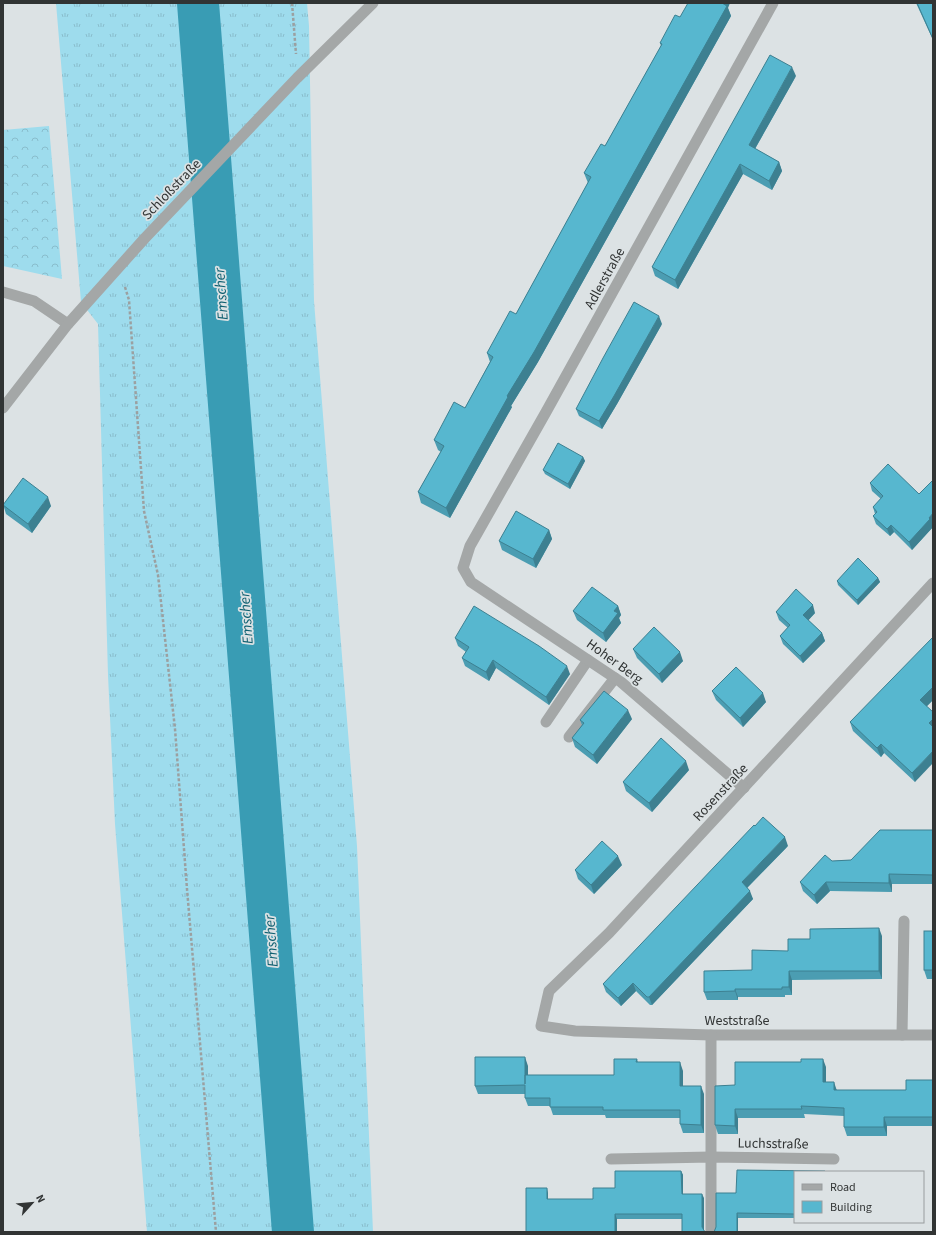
<svg xmlns="http://www.w3.org/2000/svg" width="936" height="1235" viewBox="0 0 936 1235" font-family="'Source Sans 3',sans-serif">
	<defs>
		<pattern id="grass-tufts" width="24" height="20" patternUnits="userSpaceOnUse"><rect width="24" height="20" fill="#9edced"/><path d="M3 7l-1-3M5 7V3M7 7l1-3M15 17l-1-3M17 17v-4M19 17l1-3" fill="none" stroke="#89bdcc"/></pattern>
		<pattern id="forest-crowns" width="20" height="18" patternUnits="userSpaceOnUse"><rect width="20" height="18" fill="#9edced"/><path d="M2 6a3 3 0 1 1 6 0M12 15a3 3 0 1 1 6 0" fill="none" stroke="#89bdcc"/></pattern>
	</defs>
	<rect width="100%" height="100%" fill="#dce2e4"/>
	<path fill="url(#grass-tufts)" d="M56,3H307L309,26L314,301L357,846L373,1232H147L115,824L108,675L98,324L81,302Z"/>
	<path fill="url(#forest-crowns)" d="M49,126L62,279L3,266V130Z"/>
	<g fill="none" stroke-linecap="round" stroke-linejoin="round">
		<path stroke="#399cb4" stroke-width="42" d="M198,3L293,1232"/>
		<g stroke="#9ba0a1" stroke-width="2.5" stroke-dasharray="3 2" stroke-linecap="butt">
			<path d="M292,3L296,54"/>
			<path d="M125,287L129,300L144,511L158,575L175,729L187,889L216,1232"/>
		</g>
		<g stroke="#a4a7a7" stroke-width="11">
			<path d="M546,722L588,660"/>
			<path d="M569,737L615,678"/>
			<path d="M902,1035L904,921"/>
			<path d="M611,1159L711,1157L834,1159"/>
		</g>
		<g stroke="#a4a7a7" stroke-width="11">
			<path d="M3,292L34,301L68,324"/>
			<path d="M933,583L609,933L549,991L541,1026L575,1031L711,1035H933"/>
			<path d="M744,788L621,682L471,582L463,568L470,546L546,412L773,3"/>
			<path d="M711,1232V1035"/>
		</g>
		<path stroke="#a4a7a7" stroke-width="11" d="M3,408L68,324L145,238L297,78L373,3"/>
	</g>
	<g fill="#4b9db2">
		<path d="M916,3H933V40Z"/>
		<path d="M728,8L731,16L538,362L511,406L512,407L450,518L421,503L418,492L441,452L438,450L434,440L465,408L490,362L487,353L516,314L588,183L584,173L605,146L661,46L660,43L680,17Z"/>
		<path d="M796,76L755,149L779,162L782,171L772,190L743,174L678,289L655,276L652,267Z"/>
		<path d="M662,324L617,404L602,429L579,416L576,409Z"/>
		<path d="M583,457L585,461L570,489L545,474L543,470Z"/>
		<path d="M870,483L932,525L933,527L912,550L894,532L890,536L876,524L873,516L875,514L873,507L881,499L872,491Z"/>
		<path d="M3,504L51,506L32,533L6,514Z"/>
		<path d="M549,530L552,539L536,568L502,550L499,541Z"/>
		<path d="M878,578L880,582L858,605L838,585L837,581Z"/>
		<path d="M618,606L621,615L619,618L621,623L606,642L577,620L573,611Z"/>
		<path d="M776,612L815,613L808,620L822,633L825,641L803,663L783,644L780,636L788,628L779,620Z"/>
		<path d="M455,638L570,674L549,705L496,668L489,681L465,666L462,658L466,652L458,646Z"/>
		<path d="M633,649L683,661L662,683L637,658Z"/>
		<path d="M712,691L766,702L743,727L716,700Z"/>
		<path d="M933,700L927,706L915,782L884,753L881,757L853,731L850,722Z"/>
		<path d="M632,719L597,764L575,747L572,738L582,725L580,720Z"/>
		<path d="M689,770L652,812L626,791L623,782Z"/>
		<path d="M933,830V884H892V892L830,891L817,904L803,891L800,882L832,861L851,860Z"/>
		<path d="M788,846L747,888L753,899L652,1005H650L636,991L621,1006L606,992L603,984Z"/>
		<path d="M622,865L594,894L578,879L575,870Z"/>
		<path d="M933,931V979H927L924,970Z"/>
		<path d="M882,936V979L792,980V995H785V997H738V1000H707L704,992L752,970L810,939Z"/>
		<path d="M637,1059L638,1062L683,1071V1086L704,1094V1133H683L680,1124V1118H606L605,1115H553L550,1106H528L525,1098V1094H478L475,1086L528,1066V1075H614Z"/>
		<path d="M801,1062L826,1067V1082L837,1090H906L933,1080V1126H887V1136H847L844,1127V1116L804,1114L805,1118H738V1134H718L715,1125L735,1085Z"/>
		<path d="M681,1171L683,1175V1194L704,1198L682,1219H617V1232H526L548,1193V1199H593L615,1188Z"/>
		<path d="M795,1172V1218H738L714,1232L736,1193Z"/>
	</g>
	<g fill="#3d8091">
		<path d="M721,3H730L728,8L731,16L538,362L511,406L512,407L450,518L446,508Z"/>
		<path d="M792,67L796,76L752,154L749,145Z"/>
		<path d="M779,162L782,171L772,190L769,181Z"/>
		<path d="M740,164L743,174L678,289L675,280Z"/>
		<path d="M659,316L662,324L617,404L602,429L599,421Z"/>
		<path d="M583,457L585,461L570,489L568,484Z"/>
		<path d="M48,497L51,506L32,533L28,524Z"/>
		<path d="M933,513V524L932,525L933,527L912,550L909,542Z"/>
		<path d="M891,525L894,532L890,536L887,529Z"/>
		<path d="M549,530L552,539L536,568L533,559Z"/>
		<path d="M878,578L880,582L858,605L857,600Z"/>
		<path d="M813,605L815,613L806,623L803,615Z"/>
		<path d="M618,606L621,615L619,618L621,623L606,642L603,633L614,611Z"/>
		<path d="M822,633L825,641L803,663L800,656Z"/>
		<path d="M680,652L683,661L662,683L659,674Z"/>
		<path d="M493,660L496,668L489,681L486,672Z"/>
		<path d="M567,666L570,674L549,705L546,697Z"/>
		<path d="M933,687V700L924,709L920,700Z"/>
		<path d="M763,693L766,702L743,727L740,718Z"/>
		<path d="M628,710L632,719L597,764L593,755Z"/>
		<path d="M933,719V732L929,723Z"/>
		<path d="M881,744L884,753L881,757L877,748Z"/>
		<path d="M933,751V763L915,782L912,773Z"/>
		<path d="M686,761L689,770L652,812L649,803Z"/>
		<path d="M785,837L788,846L745,890L742,882Z"/>
		<path d="M618,856L622,865L594,894L591,885Z"/>
		<path d="M889,874L892,884V892L889,883Z"/>
		<path d="M826,882L830,891L817,904L814,895Z"/>
		<path d="M750,891L753,899L652,1005L649,997Z"/>
		<path d="M879,928L882,936V979L879,971Z"/>
		<path d="M789,971L792,980V995L789,987Z"/>
		<path d="M633,983L636,991L621,1006L618,998Z"/>
		<path d="M735,989L738,997V1000L735,991Z"/>
		<path d="M525,1057L528,1066V1092L525,1084Z"/>
		<path d="M823,1059L826,1067V1091L823,1082Z"/>
		<path d="M680,1062L683,1071V1094L680,1086Z"/>
		<path d="M834,1082L837,1091L834,1090Z"/>
		<path d="M701,1086L704,1094V1133L701,1125Z"/>
		<path d="M735,1109L738,1118V1134L735,1126Z"/>
		<path d="M884,1117L887,1126V1136L884,1127Z"/>
		<path d="M681,1171L683,1175V1198L682,1194Z"/>
		<path d="M547,1188L548,1193V1203L547,1199Z"/>
		<path d="M702,1194L704,1198V1232L702,1227Z"/>
		<path d="M737,1213L738,1218V1232H737Z"/>
		<path d="M615,1214L617,1219V1232H615Z"/>
	</g>
	<g fill="#57b7cf" stroke="#3d8091">
		<path d="M688,3H722L727,6L534,352L507,396L508,397L446,508L418,492L444,446L434,440L454,402L465,408L493,357L487,353L510,311L516,314L591,177L584,173L601,144L605,146L662,44L660,43L675,15L680,17Z"/>
		<path d="M917,3H933V39Z"/>
		<path d="M770,55L792,67L749,145L779,162L769,181L740,164L675,280L652,267Z"/>
		<path d="M634,302L659,316L614,396L599,421L576,409L603,358Z"/>
		<path d="M558,443L583,457L568,484L543,470Z"/>
		<path d="M888,464L919,494L933,480V513L929,518L930,519L909,542L891,525L887,529L873,516L877,512L873,507L883,496L870,483Z"/>
		<path d="M23,478L48,497L28,524L3,505Z"/>
		<path d="M516,511L549,530L533,559L499,541Z"/>
		<path d="M858,558L878,578L857,600L837,581Z"/>
		<path d="M592,587L618,606L614,611L618,613L603,633L573,611Z"/>
		<path d="M796,589L813,605L803,615L822,633L800,656L780,636L790,625L776,612Z"/>
		<path d="M474,606L539,646L567,666L546,697L493,660L486,672L462,658L469,647L455,638Z"/>
		<path d="M654,627L680,652L659,674L633,649Z"/>
		<path d="M933,637V687L920,700L933,712V719L929,723L933,727V751L912,773L881,744L877,748L850,722Z"/>
		<path d="M736,667L763,693L740,718L712,691Z"/>
		<path d="M604,691L628,710L593,755L572,738L584,723L580,720Z"/>
		<path d="M661,738L686,761L649,803L623,782Z"/>
		<path d="M763,817L785,837L742,882L750,891L649,997H647L633,983L618,998L603,984L754,825L755,826Z"/>
		<path d="M880,830H933V875L889,874V883L826,882L814,895L800,882L825,855L832,861L851,860Z"/>
		<path d="M602,841L618,856L591,885L575,870Z"/>
		<path d="M879,928V971H789V987H782V989H735V991L704,992V971L752,970V950L788,951V939H810V929Z"/>
		<rect x="924" y="931" width="9" height="39"/>
		<path d="M475,1057H525V1084V1075H614V1059H637L636,1062H680V1086H701V1125L680,1124V1110H603V1107H550V1098H525V1085L475,1086Z"/>
		<path d="M801,1059H823V1082H834V1090H906V1080H933V1117H884V1127H844V1108L801,1106L802,1109H735V1126L715,1125V1086L735,1085V1062H801Z"/>
		<path d="M737,1170L825,1171V1172H795V1214L737,1213V1232H714L716,1227V1193H736Z"/>
		<path d="M615,1171H681L682,1194H702V1227L705,1232H682V1214H615V1232H526V1188H547V1199H593V1188H615Z"/>
	</g>
	<g text-anchor="middle" stroke-width="3.5" stroke-linejoin="round" paint-order="stroke">
		<g font-size="14" fill="#313434" stroke="#dce2e4">
			<text transform="translate(171 189) rotate(-46)" y="5">Schloßstraße</text>
			<text transform="translate(604 278) rotate(-61)" y="5">Adlerstraße</text>
			<text transform="translate(615 661) rotate(36)" y="5">Hoher Berg</text>
			<text transform="translate(720 792) rotate(-47)" y="5">Rosenstraße</text>
			<text x="737" y="1025">Weststraße</text>
			<text transform="translate(773 1143) rotate(1)" y="5">Luchsstraße</text>
		</g>
		<g font-size="15" font-style="italic" fill="#106071" stroke="#dce2e4">
			<text transform="translate(221 294) rotate(-94)" y="5">Emscher</text>
			<text transform="translate(246 618) rotate(-94)" y="5">Emscher</text>
			<text transform="translate(271 941) rotate(-94)" y="5">Emscher</text>
		</g>
	</g>
	<rect width="936" height="1235" fill="none" stroke="#313434" stroke-width="8"/>
	<rect x="794" y="1171" width="130" height="52" fill="#dce2e4" stroke="#989c9e"/>
	<rect x="802" y="1184" width="20" height="6" fill="#a4a7a7" stroke="#989c9e"/>
	<text x="830" y="1191" font-size="12" fill="#313434">Road</text>
	<rect x="802" y="1201" width="20" height="12" fill="#57b7cf" stroke="#989c9e"/>
	<text x="830" y="1211" font-size="12" fill="#313434">Building</text>
	<g transform="translate(32 1203) rotate(63)" stroke="#dce2e4" stroke-width="3" paint-order="stroke">
	<path d="M0-3L7 15L0 10L-7 15Z" fill="#313434"/>
	<text y="-6" font-size="11" font-weight="bold" text-anchor="middle" fill="#313434">N</text>
	</g>
</svg>
